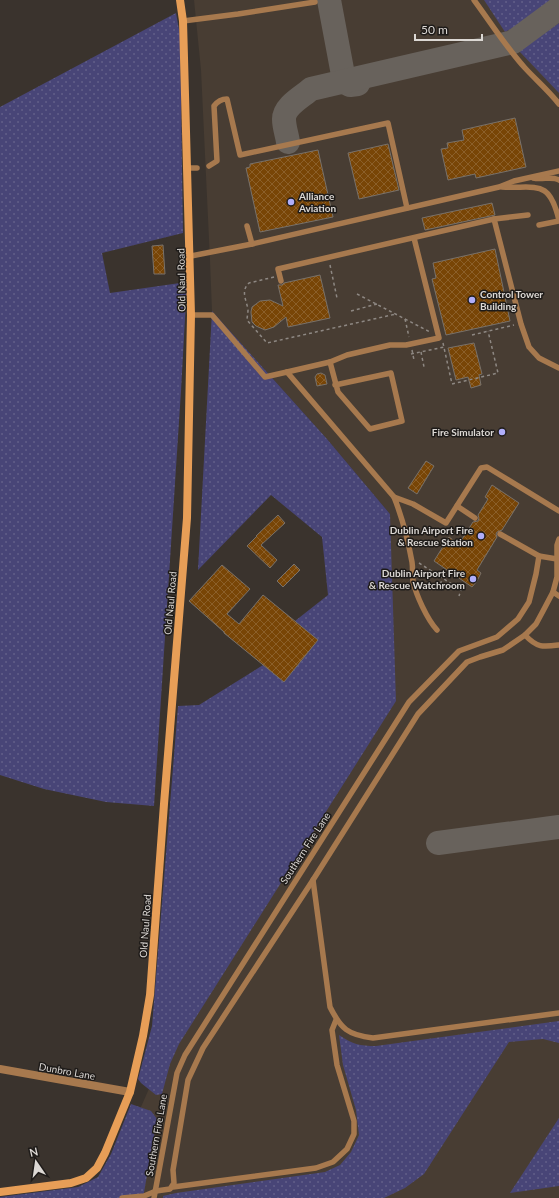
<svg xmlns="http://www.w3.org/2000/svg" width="559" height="1198" viewBox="0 0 559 1198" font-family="Lato,sans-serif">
	<defs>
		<pattern id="grass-dots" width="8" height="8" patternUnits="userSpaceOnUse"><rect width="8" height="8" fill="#484577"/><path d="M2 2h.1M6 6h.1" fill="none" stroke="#625f89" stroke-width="1.8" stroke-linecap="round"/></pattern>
		<pattern id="building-cross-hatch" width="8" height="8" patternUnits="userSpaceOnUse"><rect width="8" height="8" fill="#784506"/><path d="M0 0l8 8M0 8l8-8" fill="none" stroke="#8b5f29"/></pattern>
	</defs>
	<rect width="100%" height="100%" fill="#3a332d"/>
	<path fill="#483d33" d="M194,0H559V1198H48L104,1191L159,1066L390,514L327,439L212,311L210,260L201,70Z"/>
	<g fill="url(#grass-dots)">
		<path d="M484,0H555L524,22L505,32Z"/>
		<path d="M176,13L180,35L183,233L102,253L110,293L187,282L181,391L154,806L106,802L44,789L0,775V107Z"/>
		<path d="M559,23V93L519,51Z"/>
		<path d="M212,311L327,439L390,514L396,701L179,1044L170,1064L162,1094L156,1095L141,1083L138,1079L152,1026L178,706L199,705L263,665L284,682L318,640L295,621L328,595L322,537L271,495L198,570Z"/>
		<path d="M559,1021V1043L543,1039L509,1042L424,1174L405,1188L384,1198H163V1196L176,1193L325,1172L340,1165L351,1152L359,1135L356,1110L343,1065L339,1035C352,1044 360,1046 376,1046Z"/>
		<path d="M131,1104L151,1111L157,1119L143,1198H0V1197L78,1187L98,1177L111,1154Z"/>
		<path d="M559,1118V1186L510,1193Z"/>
	</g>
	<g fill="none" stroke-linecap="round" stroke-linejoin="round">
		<g stroke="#68625c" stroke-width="24">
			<path d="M329,0L344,80L346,83L350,85L358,84"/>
			<path d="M288,142C287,135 284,127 284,119C284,106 302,97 311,89L513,42L559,8"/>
			<path d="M438,843L559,827"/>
		</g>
	</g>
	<g fill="url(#building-cross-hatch)" stroke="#78716a">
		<path d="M515,118L526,167L476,178L475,174L448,180L441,149L448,148L447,143L464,140L462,130Z"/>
		<path d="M388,144L399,190L359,199L348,153Z"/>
		<path d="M318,150L333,217L260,232L246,168L250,167V164Z"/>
		<path d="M492,203L495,215L425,230L422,218Z"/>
		<path d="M163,245L165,274H154L152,246Z"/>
		<path d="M495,249L510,321L446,335L432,279L436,278L433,263Z"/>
		<path d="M320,275L330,318L288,327L286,317L274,327L265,330L256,326L252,322L251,312L252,307L260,301L270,300L283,306L278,285H282L284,283Z"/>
		<path d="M474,343L482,374L479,375L481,385L471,388L468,377L456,380L448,348Z"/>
		<path d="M321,373L325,375L327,384L317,386L315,377L317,374Z"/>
		<path d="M426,461L434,466L417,494L408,488Z"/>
		<path d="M492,485L519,503L502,530L497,532L496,534L497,537L477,570L481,573L477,581L472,587L434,561L449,537L459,544L473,522L478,521L479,518L478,515L488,499L485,497Z"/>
		<path d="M278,515L285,523L261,545L277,560L270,568L247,546L257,536H256Z"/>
		<path d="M294,564L300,570L283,587L277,581Z"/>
		<path d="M222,565L250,589L227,614L239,624L263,595L318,640L284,682L224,633V632L189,601Z"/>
	</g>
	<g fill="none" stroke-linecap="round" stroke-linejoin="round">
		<g stroke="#8e8883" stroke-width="1.5" stroke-dasharray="3 3" stroke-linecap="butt">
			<path d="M330,265L337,298"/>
			<path d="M274,277L249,283C240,291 247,301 248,310C248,314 247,317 247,320L267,343L396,314"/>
			<path d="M357,294L430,332"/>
			<path d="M351,311L377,304"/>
			<path d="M405,319L409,337"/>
			<path d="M472,335L514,325"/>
			<path d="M443,343L452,384L498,373L488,331"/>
			<path d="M412,350L414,360"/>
			<path d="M421,352L424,367"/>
			<path d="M411,354L444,347"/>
			<path d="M419,563L461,590L459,596"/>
			<path d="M440,584L443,579"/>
		</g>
		<g stroke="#a7794e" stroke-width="5.5">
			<path d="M474,0C491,23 506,47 525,68C536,80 549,91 559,104"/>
			<path d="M183,21L238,14L315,2"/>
			<path d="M209,166L217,161L214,106C217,102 221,99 227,99L240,155L388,123L407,208"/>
			<path d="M188,168H197"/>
			<path d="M533,178C542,180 553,176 559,180"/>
			<path d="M502,187C536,189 549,178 559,220"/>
			<path d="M494,219L521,324L529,347L539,358L559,368"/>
			<path d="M539,225L559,221"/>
			<path d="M247,226L252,244L499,187L514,181L559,171"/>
			<path d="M191,256L252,244"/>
			<path d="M281,281L278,269L494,219L528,215"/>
			<path d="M191,315H212L265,377L287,372L394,497"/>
			<path d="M330,362L338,392L370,429L402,421L391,373L335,385"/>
			<path d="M287,372L330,362L347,355L390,345H406L439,338L414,238"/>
			<path d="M457,506L475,518"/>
			<path d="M500,534L539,556L557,559"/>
			<path d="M559,539L557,545V577L553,592L543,611L536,624L525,635L503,650L480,657L467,662L418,714L313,880L330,1007C341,1029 348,1035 373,1038L559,1013"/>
			<path d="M553,592L559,596"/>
			<path d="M437,630C427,619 416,595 413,581C412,574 413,568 412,562C408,540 402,517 394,497L413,504L446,523L481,468L487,467L559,511"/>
			<path d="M525,635C537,648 543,647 559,645"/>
			<path d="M173,1187L316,1168L333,1162L347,1149L354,1134V1121L337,1065L332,1030L336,1020"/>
			<path d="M122,1198L144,1196L156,1191L170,1189L174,1183L173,1170L188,1080L203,1048L313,880"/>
			<path d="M154,1198L177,1073L185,1055L409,702L459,651L497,637L518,619L529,602L536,574L539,556"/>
		</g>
		<path stroke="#a7794e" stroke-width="8" d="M0,1069L130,1092"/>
		<path stroke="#e79e57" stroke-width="8" d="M0,1192L71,1183L86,1178L97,1168L105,1153L130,1092L143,1036L150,995L164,804L187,518L191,315L183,21L180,0"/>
	</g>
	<g fill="#b0aefa" stroke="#1e1b19" stroke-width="1.5">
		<circle cx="291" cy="202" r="4"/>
		<circle cx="472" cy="300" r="4"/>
		<circle cx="502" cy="432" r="4"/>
		<circle cx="481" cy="536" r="4"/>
		<circle cx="473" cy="579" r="4"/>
	</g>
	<g text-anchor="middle" stroke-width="3" stroke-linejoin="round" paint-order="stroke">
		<g font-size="10" font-weight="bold" fill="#dcd8d4" stroke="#1e1b19" text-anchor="end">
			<text x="299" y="200" text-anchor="start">Alliance<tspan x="299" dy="12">Aviation</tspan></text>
			<text x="480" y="298" text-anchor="start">Control Tower<tspan x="480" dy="12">Building</tspan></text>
			<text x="494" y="436">Fire Simulator</text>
			<text x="473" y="534">Dublin Airport Fire<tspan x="473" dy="12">&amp; Rescue Station</tspan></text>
			<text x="465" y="577">Dublin Airport Fire<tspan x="465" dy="12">&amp; Rescue Watchroom</tspan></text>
		</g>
		<g font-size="10" fill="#dcd8d4" stroke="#1e1b19">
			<text transform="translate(181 280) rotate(-91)" y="4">Old Naul Road</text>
			<text transform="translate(170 603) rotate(-85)" y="4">Old Naul Road</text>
			<text transform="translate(305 848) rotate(-57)" y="4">Southern Fire Lane</text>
			<text transform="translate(145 926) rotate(-86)" y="4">Old Naul Road</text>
			<text transform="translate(67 1071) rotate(10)" y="4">Dunbro Lane</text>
			<text transform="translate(156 1135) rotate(-80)" y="4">Southern Fire Lane</text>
		</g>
	</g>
	<g transform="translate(36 1162) rotate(347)" stroke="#1e1b19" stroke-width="3" paint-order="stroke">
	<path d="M0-3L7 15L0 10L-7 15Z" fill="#dcd8d4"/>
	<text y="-6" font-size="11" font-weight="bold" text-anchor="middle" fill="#dcd8d4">N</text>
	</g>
	<path d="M415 34v6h67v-6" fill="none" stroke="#dcd8d4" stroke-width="2"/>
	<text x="421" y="34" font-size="12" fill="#dcd8d4" stroke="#1e1b19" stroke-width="3" paint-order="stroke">50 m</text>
</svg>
